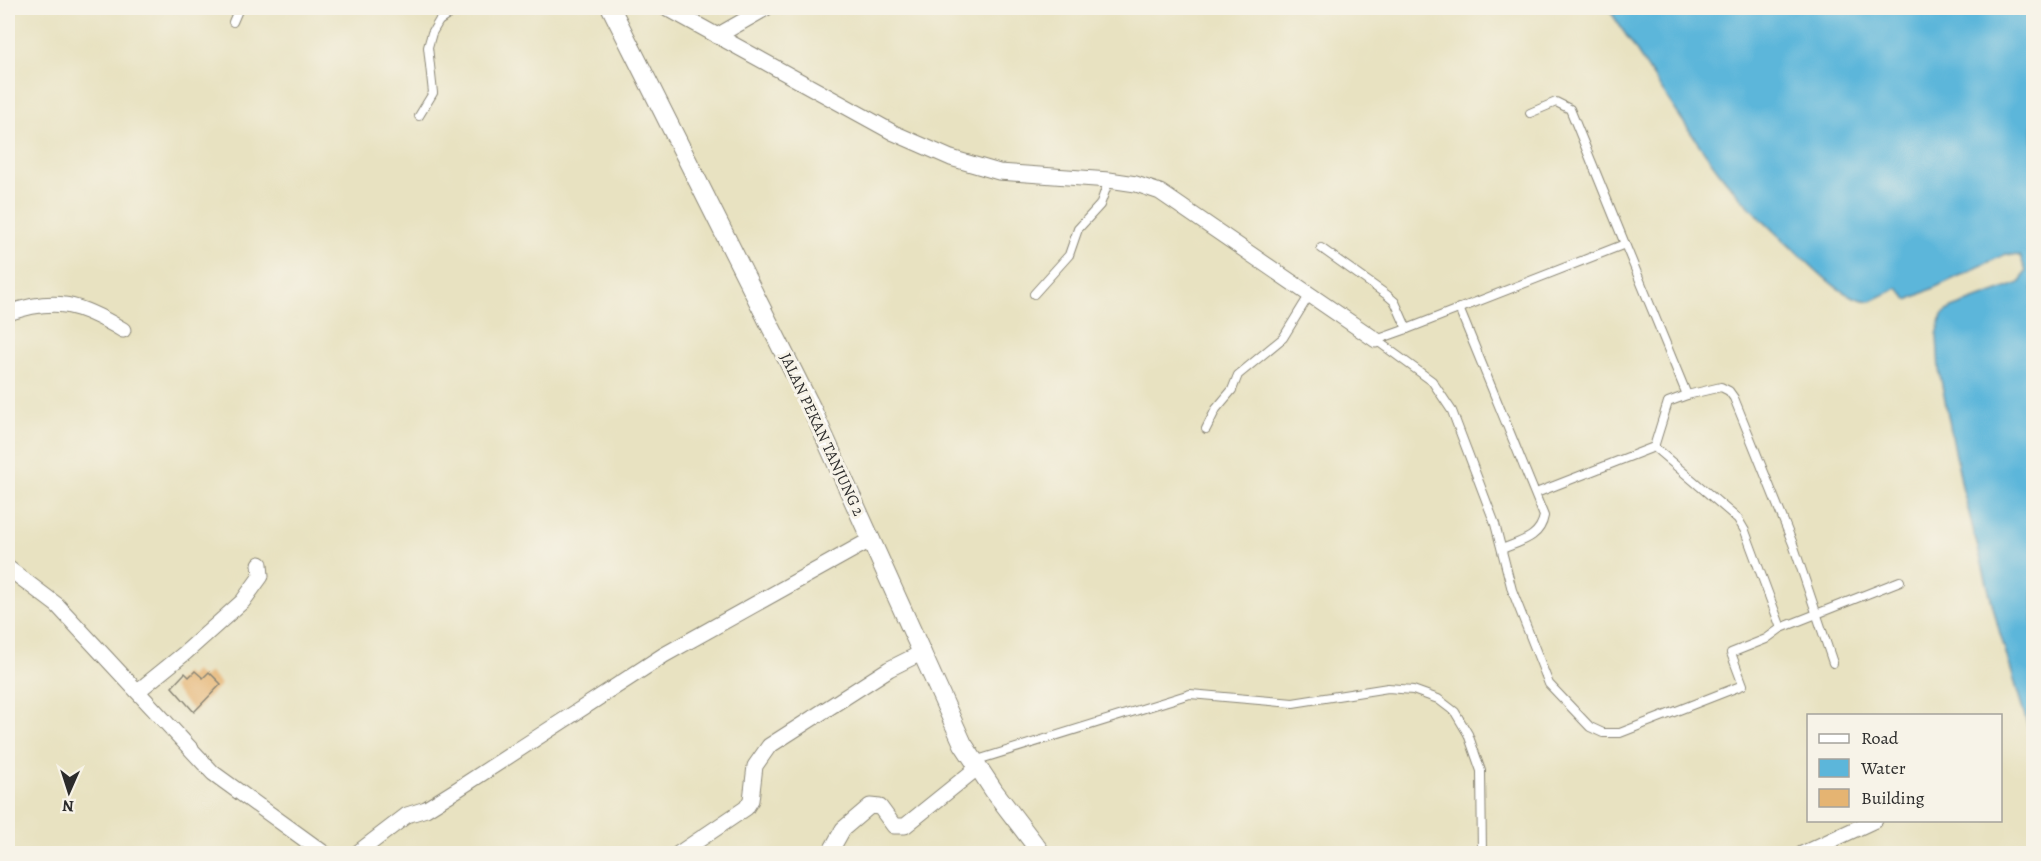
<svg xmlns="http://www.w3.org/2000/svg" width="2041" height="861" viewBox="0 0 2041 861" font-family="Alegreya,serif">
	<rect width="100%" height="100%" fill="#f7f3e8"/>
	<filter id="ink" filterUnits="userSpaceOnUse"><feTurbulence type="fractalNoise" baseFrequency=".0167" numOctaves="2"/><feDisplacementMap in="SourceGraphic" scale="12" xChannelSelector="R" yChannelSelector="G"/><feConvolveMatrix kernelMatrix="1 2 1 2 8 2 1 2 1" color-interpolation-filters="sRGB"/></filter>
	<filter id="wash" filterUnits="userSpaceOnUse"><feTurbulence type="fractalNoise" baseFrequency=".008" numOctaves="4" result="noise"/><feDisplacementMap in="SourceGraphic" scale="24" xChannelSelector="R" yChannelSelector="G"/><feGaussianBlur stdDeviation="1.35" result="paint"/><feColorMatrix in="noise" values="0 0 0 0 0 0 0 0 0 0 0 0 0 0 0 0 0 1.4 0 .05"/><feComposite in="paint" operator="in"/></filter>
	<g filter="url(#wash)">
		<rect width="100%" height="100%" fill="#e8e2c1"/>
		<path fill="#5cb6da" stroke="#447082" stroke-width="1.5" d="M1608,8H2033V743L1999,630L1962,486L1939,370L1937,335L1942,315L1952,308L2020,283L2026,271L2020,256L2006,254L1908,300L1898,288L1871,301C1845,300 1821,275 1803,258C1775,233 1747,207 1723,177C1681,123 1646,64 1608,8Z"/>
		<g id="blocks">
			<path fill="#e5b472" d="M195,671L203,678L209,672L221,684L194,712L172,687L185,673L189,677Z"/>
		</g>
	</g>
	<g filter="url(#ink)">
		<use href="#blocks" fill-opacity="0" stroke="#8a8676" stroke-width="1.5"/>
		<g fill="none" stroke-linecap="round" stroke-linejoin="round">
			<defs>
				<g id="service">
					<path d="M233,22L239,8"/>
					<path d="M419,116L433,93L428,47L432,33L439,21L458,8"/>
					<path d="M1625,244L1687,395L1668,402L1654,447"/>
					<path d="M1321,248L1387,295L1395,302L1407,329L1376,340"/>
					<path d="M1034,294L1069,255L1078,229L1100,205L1109,180"/>
					<path d="M1459,308L1544,516C1540,538 1521,541 1502,549"/>
					<path d="M1407,329L1625,244L1570,109L1556,102L1530,113"/>
					<path d="M1376,340L1432,381L1452,411L1495,524L1512,590L1549,684L1590,727L1603,733H1620L1743,685L1731,653L1766,639L1781,628L1900,581"/>
					<path d="M1687,395L1721,387L1729,391L1734,398L1793,544L1833,663"/>
					<path d="M1206,429L1216,409L1232,390L1238,375L1283,338L1310,294"/>
					<path d="M1654,447L1738,519L1745,531L1781,628"/>
					<path d="M1536,493L1654,447"/>
					<path d="M974,761L1190,694L1293,703L1388,688L1413,690L1438,699L1455,712L1468,734L1481,771L1482,854"/>
				</g>
				<g id="minor">
					<path d="M667,8L894,133L951,158L999,172L1109,180L1136,184L1160,192L1376,340"/>
					<path d="M717,36L766,8"/>
					<path d="M8,313C56,296 80,304 123,330"/>
					<path d="M8,568L57,605L213,773L325,854"/>
					<path d="M138,691L185,653L243,601L261,576L260,564"/>
					<path d="M356,854L407,815L426,809L458,789L664,655L872,539"/>
					<path d="M678,854L746,808L751,800L755,766L769,746L889,669L923,652"/>
					<path d="M829,854L843,829L870,806L880,807L894,826H905L977,768"/>
					<path d="M1802,854L1875,820"/>
				</g>
				<path id="tertiary" d="M611,8L812,409L963,744L994,791L1042,854"/>
			</defs>
			<use href="#service" stroke="#8a8676" stroke-width="10"/>
			<use href="#minor" stroke="#8a8676" stroke-width="17"/>
			<use href="#tertiary" stroke="#8a8676" stroke-width="20"/>
			<use href="#service" stroke="#fff" stroke-width="8"/>
			<use href="#minor" stroke="#fff" stroke-width="15"/>
			<use href="#tertiary" stroke="#fff" stroke-width="18"/>
		</g>
	</g>
	<g text-anchor="middle" stroke-width="6" stroke-linejoin="round" paint-order="stroke">
		<g font-size="16" fill="#2b2b2b" stroke="#f7f3e8">
			<text transform="translate(823 434) rotate(65)" y="6">JALAN PEKAN TANJUNG 2</text>
		</g>
	</g>
	<rect width="2041" height="861" fill="none" stroke="#f7f3e8" stroke-width="30"/>
	<rect x="1807" y="714" width="195" height="108" fill="#f7f3e8" stroke="#a5a39c" stroke-width="1.5"/>
	<rect x="1819" y="734" width="30" height="9" fill="#ffffff" stroke="#a5a39c" stroke-width="1.5"/>
	<text x="1861" y="744" font-size="18" fill="#2b2b2b">Road</text>
	<rect x="1819" y="759" width="30" height="18" fill="#5cb6da" stroke="#a5a39c" stroke-width="1.5"/>
	<text x="1861" y="774" font-size="18" fill="#2b2b2b">Water</text>
	<rect x="1819" y="789" width="30" height="18" fill="#e5b472" stroke="#a5a39c" stroke-width="1.5"/>
	<text x="1861" y="804" font-size="18" fill="#2b2b2b">Building</text>
	<g transform="translate(69 792) rotate(183)" stroke="#f7f3e8" stroke-width="4.5" paint-order="stroke">
	<path d="M0-4.5L10 22L0 15L-10 22Z" fill="#2b2b2b"/>
	<text y="-9" font-size="16" font-weight="bold" text-anchor="middle" fill="#2b2b2b">N</text>
	</g>
</svg>
